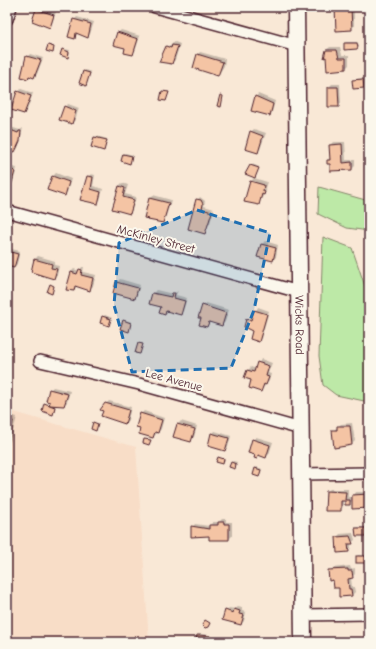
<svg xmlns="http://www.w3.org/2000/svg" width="376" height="649" viewBox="0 0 376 649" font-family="'Comic Neue',sans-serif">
	<rect width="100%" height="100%" fill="#f9e8d6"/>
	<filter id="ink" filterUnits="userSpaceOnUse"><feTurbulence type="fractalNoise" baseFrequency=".025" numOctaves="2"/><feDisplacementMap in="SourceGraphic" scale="8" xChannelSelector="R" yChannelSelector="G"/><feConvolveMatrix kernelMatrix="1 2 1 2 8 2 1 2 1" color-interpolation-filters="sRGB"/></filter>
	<g filter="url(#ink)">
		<path fill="#f8ddc7" d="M7,410L136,447L149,642H7Z"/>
		<g fill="#bde9a7" stroke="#848469">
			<path d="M319,187L369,201V231L347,228L318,214Z"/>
			<path d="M323,237L352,248L369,298V402L336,395L323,385L319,356Z"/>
		</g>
		<g fill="#0003">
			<path d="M39,7L56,12L52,23L49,26L37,10Z"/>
			<path d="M337,7H354V26L351,29L336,8Z"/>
			<path d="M77,17L94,22L90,34L87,37L78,33L74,38V20Z"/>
			<path d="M121,30L140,36L135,51L132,54L118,33Z"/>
			<path d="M175,42L180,44L175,60L172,63L167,47Z"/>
			<path d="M346,42H358L357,47L345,43Z"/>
			<path d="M330,47H340L342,55H349V65L346,68L328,70L326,50Z"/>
			<path d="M64,49L70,50L67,56L63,50Z"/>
			<path d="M200,52L225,59L224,66L218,75L197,55Z"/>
			<path d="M30,54L43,58L37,74L34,77L30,76L27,78V57Z"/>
			<path d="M85,70L91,72L86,84L80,83Z"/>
			<path d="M364,78V88L353,80L355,79Z"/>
			<path d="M332,84H340L341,103L338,106L329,87Z"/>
			<path d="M21,89L33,93L27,110L24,113L18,92Z"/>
			<path d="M258,94L275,101L272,112L269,115L256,97Z"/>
			<path d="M68,104L79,108L75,120L72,123L65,107Z"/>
			<path d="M10,127L20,130L23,128L18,148L15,151L7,150V130Z"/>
			<path d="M254,129L266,133L260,149L257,152L251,132Z"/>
			<path d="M96,136L107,139L105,148L92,146Z"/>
			<path d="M333,142H345L346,160H355V166L352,169L328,160L331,157L330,145Z"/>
			<path d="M125,153L133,155L130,163L121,160Z"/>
			<path d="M252,164L259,167L256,176L247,174Z"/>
			<path d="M7,166L17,168L13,182L10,185L7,184Z"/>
			<path d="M56,173L71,179L67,192L64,195L48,190L53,176Z"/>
			<path d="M91,174L95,175L93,186L103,189L100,200L97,203L81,200L88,177Z"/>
			<path d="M254,178L267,182L265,188L267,189L266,191L258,204L251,181Z"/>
			<path d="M122,183L128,185L125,194L136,197L132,210L129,213L113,208L119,186Z"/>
			<path d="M153,195L171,200L165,219L162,222L150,198Z"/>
			<path d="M200,197L205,201L204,206L214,209L210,223L204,232L197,200Z"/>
			<path d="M265,241L278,245L276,257L273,260L262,244Z"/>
			<path d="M7,248L20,251L17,264L14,267L7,265Z"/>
			<path d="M38,256L55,261L54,265L59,266L57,275L54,278L35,259Z"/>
			<path d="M82,267H84L83,272L96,275L93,286L90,289L77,286L73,290L71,272L74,269L79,271Z"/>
			<path d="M120,279L140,285L137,295L134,298L114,292L117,282Z"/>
			<path d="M156,290L173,294L178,291L176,295L187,298L183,311L180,314L168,311L165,314L162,306L153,293Z"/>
			<path d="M206,303L229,310L225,322L222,325L211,321L207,326L203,306Z"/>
			<path d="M258,307L269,311L261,338L258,341L247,320L250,317H253Z"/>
			<path d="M105,315L112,318L109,324L103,317Z"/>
			<path d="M125,320L132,322L128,331L124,321Z"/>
			<path d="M261,359L272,363L268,373L271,374L269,381L261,390L252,379L246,377L248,370L251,367L256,369Z"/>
			<path d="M53,387L70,391L67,402L64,405L56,404L54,412L45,404H51L50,390Z"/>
			<path d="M109,401L131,407L128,420L125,423L106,404Z"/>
			<path d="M144,411L164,418L161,429L153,437L141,414Z"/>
			<path d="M7,414L17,417L7,452Z"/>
			<path d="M181,421L197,426L194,437L191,440L175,437L178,424Z"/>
			<path d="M352,423L355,441L352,444L333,431L341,424Z"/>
			<path d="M215,431L231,436L228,447L225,450L212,434Z"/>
			<path d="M256,437L273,442L269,454L266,457L259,455L256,457L253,440Z"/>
			<path d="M233,461L237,462L235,468L232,462Z"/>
			<path d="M257,467L262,469L259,476L256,468Z"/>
			<path d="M330,489H348V497H353L356,492H369V507L353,500L349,504L346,500H343V507L340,510L327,492Z"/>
			<path d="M222,519H226V522H232V536L229,539H210V535L192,527L195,524L209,526L213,522H219Z"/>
			<path d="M358,527H369V534L368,535L356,528Z"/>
			<path d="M353,533L355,540L351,543V548L348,551L337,537L340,534Z"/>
			<path d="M358,555L368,556V561L367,562L357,557Z"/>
			<path d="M350,566L351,569L355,568V574L351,578L352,587H354L355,592L352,595L340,587L330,571L333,568Z"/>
			<path d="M238,607L242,608V611L246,612L244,621L241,624L226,611L229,608L235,609Z"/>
			<path d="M199,634L210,635V639L209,640L198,635Z"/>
			<path d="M327,639H340V642H324Z"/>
		</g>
		<g fill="#f4c4a4" stroke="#4a1f2b">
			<path d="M351,7L352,30L336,31L335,8Z"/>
			<path d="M36,9L54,15L50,28L32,21Z"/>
			<path d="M73,19L91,24L88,38L76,33L75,39L68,37Z"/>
			<path d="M117,32L138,39L133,55L124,53L125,48L113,45Z"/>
			<path d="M344,43H357L358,47L357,49L344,50Z"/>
			<path d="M48,45L54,47L53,53L46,51Z"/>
			<path d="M172,45L178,46L172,64L159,62L166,46L171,48Z"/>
			<path d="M62,49L69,52L68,58L60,55Z"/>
			<path d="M326,50H337L339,58H346V69L327,71L326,57L324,58Z"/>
			<path d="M197,54L223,62L218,76L193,68Z"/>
			<path d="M26,56L41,60L34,78L29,76L28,79L21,77Z"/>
			<path d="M83,71L90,73L86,86L79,83Z"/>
			<path d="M363,79L364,88L353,89L352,80Z"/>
			<path d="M338,87L339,107H328V87Z"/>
			<path d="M17,91L31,96L24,114L11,110Z"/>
			<path d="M162,91L169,92L166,101L160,100Z"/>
			<path d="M220,95L223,96L221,107L217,106Z"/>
			<path d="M255,96L273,104L270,116L251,111Z"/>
			<path d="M64,106L76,111L72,124L59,120Z"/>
			<path d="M8,129L18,133L19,131H21L20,141L15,152L7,151Z"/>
			<path d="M250,131L263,136L258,153L245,149Z"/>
			<path d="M94,137L107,140L104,151L91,147Z"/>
			<path d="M342,144L343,163L352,162V170L330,171V164H327V160H330L329,145Z"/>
			<path d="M123,154L132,156L130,164L121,161Z"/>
			<path d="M250,165L259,168L255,178L245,174Z"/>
			<path d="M7,169L15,171L11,186L7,185Z"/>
			<path d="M52,176L69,182L65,196L47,190Z"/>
			<path d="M87,176L93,177L91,189L101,192L98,204L80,200Z"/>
			<path d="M250,181L264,185L263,191L265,192L264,195L262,194L259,205L244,202Z"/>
			<path d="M119,186L125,188L123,197L134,200L130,214L112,209Z"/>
			<path d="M149,198L169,203L163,223L148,220L149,219L144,218Z"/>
			<path d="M196,199L201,200L203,204L202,209L212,212L205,234L188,229Z"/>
			<path d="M261,244L276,248L273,261L257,257Z"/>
			<path d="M7,251L18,254L14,268L7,266Z"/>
			<path d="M34,259L52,264L51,268L57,269L54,279L31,272Z"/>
			<path d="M79,269L82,270L81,275L93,278L90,291L75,286L74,291L66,290L71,272L77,274Z"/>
			<path d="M116,282L138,288L135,299L113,293Z"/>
			<path d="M50,284L54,286L52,294L47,292Z"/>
			<path d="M152,293L171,297L172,293H175L174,298L185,301L181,315L166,311L165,315L159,313L161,307L149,304Z"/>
			<path d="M202,305L226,313L222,326L209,322L207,327L199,325L201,318H198Z"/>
			<path d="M254,310L267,314L259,342L250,339L252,331L244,327L246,319L251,320Z"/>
			<path d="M102,316L111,319L109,326L100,323Z"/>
			<path d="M123,320L131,323L129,332L120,329Z"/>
			<path d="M138,343L143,344L140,354L135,353Z"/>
			<path d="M257,362L269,366L266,376L269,377L266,385L264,384L261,392L249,388L251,380L244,378L247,370L254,372Z"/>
			<path d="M49,389L68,394L64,406L49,405L50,402L46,401Z"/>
			<path d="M44,403L55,407L53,415L42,411Z"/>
			<path d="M105,403L129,410L125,424L101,416L103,411L100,410Z"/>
			<path d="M140,413L162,420L158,433L155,432L153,438L139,434L140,428L136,427Z"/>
			<path d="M7,419L13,421L7,443Z"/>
			<path d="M93,422L98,424L96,431L91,429Z"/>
			<path d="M177,424L195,429L191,442L173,437Z"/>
			<path d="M337,426H350L352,445L334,448L332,430H337Z"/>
			<path d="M211,433L229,438L225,451L208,446Z"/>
			<path d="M144,439L151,440L149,445L143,443Z"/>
			<path d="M252,439L270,445L266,458L258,455L257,459L254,458L255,455L248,453Z"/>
			<path d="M218,457L224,459L223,464L216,462Z"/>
			<path d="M231,462L236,464L235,469L229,467Z"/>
			<path d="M255,468L261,470L259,477L253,475Z"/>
			<path d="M326,491L346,492L345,500H350V505H345V501H341V511H325Z"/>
			<path d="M369,494V508L352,509V495Z"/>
			<path d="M218,522H224V524H229V540H209V536L191,537V526L209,529V525H218Z"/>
			<path d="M355,528H368V536H356Z"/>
			<path d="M350,536L353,544H348L349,552L337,553L336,537Z"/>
			<rect x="356" y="556" width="11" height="7"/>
			<path d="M348,569V571H352L353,578L348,579L349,589H351L352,596L339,597V588H334L333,580L329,581L328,570Z"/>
			<path d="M234,609L240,611L239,614L244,615L241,625L222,620L225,610L233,613Z"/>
			<path d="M205,620L210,623L208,627L205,628L202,625Z"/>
			<path d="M197,635L210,636L209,642L196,640Z"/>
		</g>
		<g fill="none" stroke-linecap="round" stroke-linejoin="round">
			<defs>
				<g id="street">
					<path d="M155,7L297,46"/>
					<path d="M7,19L11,7"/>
					<path d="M7,211L299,292"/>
					<path d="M40,361L139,384L301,429"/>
					<path d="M301,474L369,473"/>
					<path d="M303,615L369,614"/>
				</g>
				<g id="secondary">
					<path id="s1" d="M296,7L303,642"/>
				</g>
			</defs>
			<use href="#street" stroke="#4a1f2b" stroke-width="14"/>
			<use href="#secondary" stroke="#4a1f2b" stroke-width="19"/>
			<use href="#street" stroke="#fbf7ec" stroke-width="11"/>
			<use href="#secondary" stroke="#fbf7ec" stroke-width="16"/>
		</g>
	</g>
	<path fill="#1f6fb2" fill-opacity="0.2" stroke="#1f6fb2" stroke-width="3" stroke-dasharray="8 5" stroke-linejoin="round" d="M197,210L270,233L254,310L231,368L132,372L114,305L119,243Z"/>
	<g text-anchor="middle" stroke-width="4" stroke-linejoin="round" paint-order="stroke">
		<g font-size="12" fill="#4a1f2b" stroke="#fbf7ec">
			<text transform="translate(156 239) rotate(15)" y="4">McKinley Street</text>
			<text dy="4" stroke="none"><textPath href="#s1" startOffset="318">Wicks Road</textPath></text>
			<text transform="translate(174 380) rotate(15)" y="4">Lee Avenue</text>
		</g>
	</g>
	<rect width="376" height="649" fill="none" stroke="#fbf7ec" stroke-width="24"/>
	<rect x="12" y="12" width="352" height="625" fill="none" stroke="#4a1f2b" stroke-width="1.5" filter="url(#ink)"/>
</svg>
